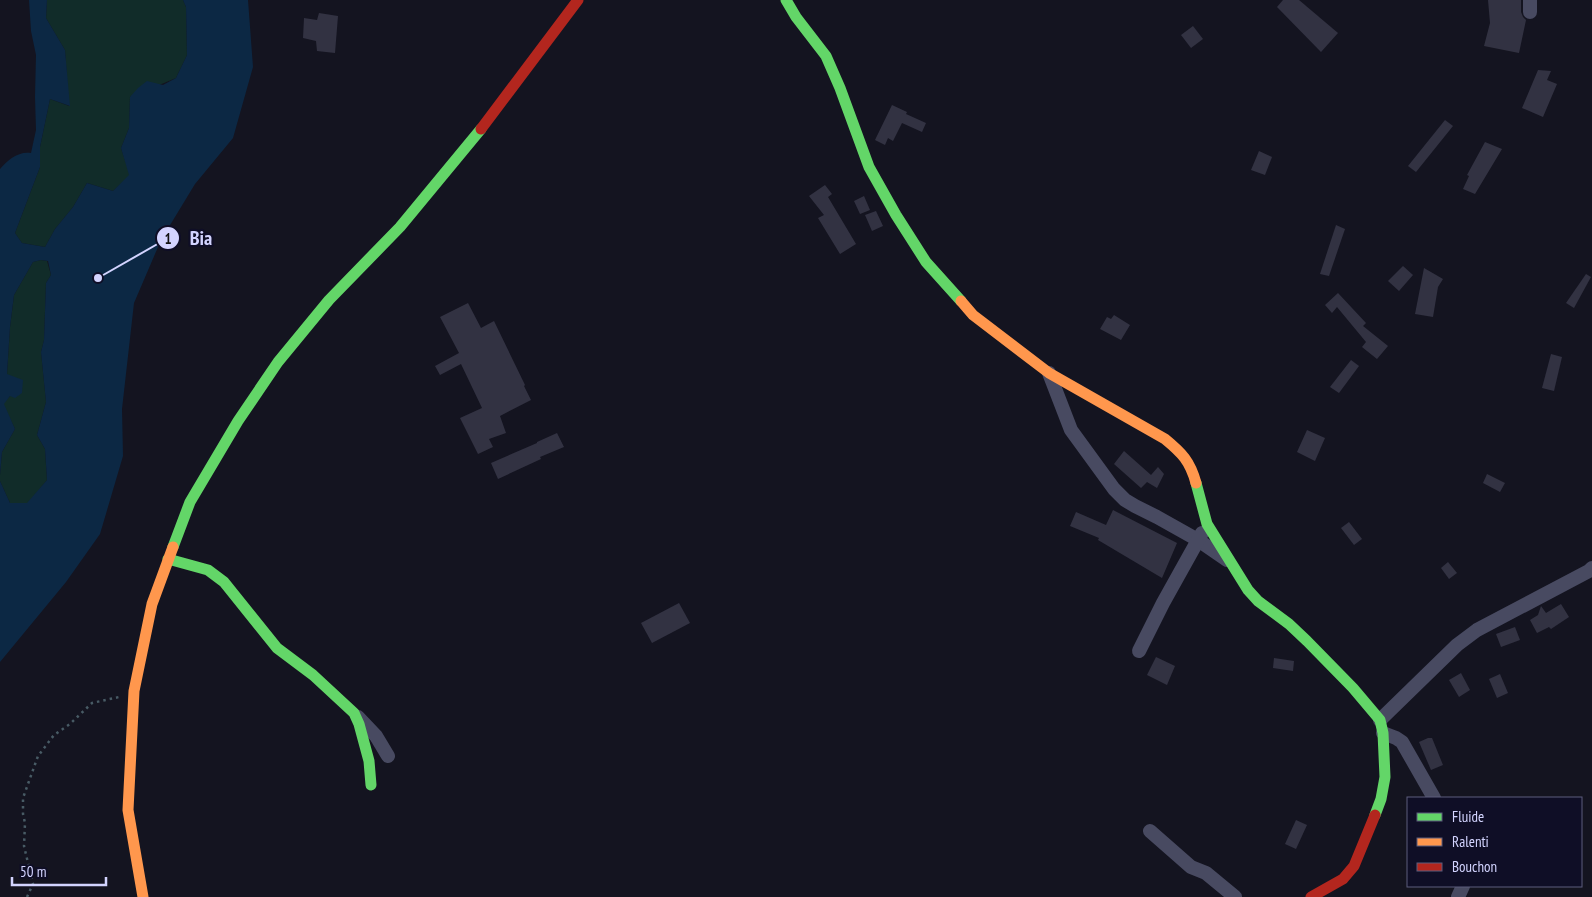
<svg xmlns="http://www.w3.org/2000/svg" width="1592" height="897" viewBox="0 0 1592 897" font-family="'PT Sans Narrow',sans-serif">
	<rect width="100%" height="100%" fill="#141420"/>
	<g fill="#112c29">
		<path d="M47,0H183L186,7L187,55L176,78L130,97L129,128L121,148L130,175L113,191L87,183L73,207L55,229L45,247L22,243L15,233L40,167V147L50,99L69,106L65,50L46,18Z"/>
		<path d="M41,260L47,261L51,275L46,283L44,340L41,352L46,402L37,435L45,449L47,480L28,503H10L0,481V475L2,452L15,429L3,404L10,396L7,374L10,327L14,295L33,262Z"/>
	</g>
	<path fill="#0c2844" d="M29,0H47L46,18L65,50L70,106L50,99L40,147V167L15,233L22,243L45,247L55,229L73,207L87,183L113,191L129,175L121,148L129,128L130,97L138,88L147,81L163,85L176,78L187,55L186,7L183,0H248L253,67L233,138L195,184L161,240L134,303L122,409L123,456L100,534L66,582L0,662V481L10,503H27L47,480L45,449L37,435L46,402L41,352L44,340L46,283L51,275L48,261L41,260L33,262L14,295L10,327L7,374L23,380L22,393L15,398L10,396L4,404L15,429L2,452L0,475V169C8,160 18,151 31,153L36,130L35,97L36,55L31,31Z"/>
	<g fill="#323242">
		<path d="M1283,0H1299L1338,33L1321,52L1277,7Z"/>
		<path d="M1488,0H1521V12L1523,17L1526,20L1519,53L1484,46L1490,23Z"/>
		<path d="M319,13L338,16L335,53L317,51L316,41L303,38L304,18L317,20Z"/>
		<path d="M1193,26L1203,39L1191,48L1181,35Z"/>
		<path d="M1538,70L1551,71L1547,80L1557,84L1543,117L1522,108Z"/>
		<path d="M892,105L907,112L906,114L926,123L922,132L902,123L893,141L888,138L885,145L875,140Z"/>
		<path d="M1445,120L1453,126L1416,172L1408,166Z"/>
		<path d="M1485,142L1502,149L1475,194L1463,189L1469,176L1467,175Z"/>
		<path d="M1259,151L1272,157L1265,175L1251,170Z"/>
		<path d="M825,185L832,194L828,197L856,244L840,254L818,218L824,215L809,196Z"/>
		<path d="M864,196L870,210L860,214L854,201Z"/>
		<path d="M876,211L883,226L872,231L865,215Z"/>
		<path d="M1336,225L1345,229L1329,276L1320,274Z"/>
		<path d="M1403,266L1413,275L1399,291L1388,281Z"/>
		<path d="M1424,268L1443,279L1438,287L1433,317L1415,314Z"/>
		<path d="M1586,274L1591,277L1574,308L1566,303Z"/>
		<path d="M1338,293L1366,323L1363,326L1388,346L1377,359L1362,347L1366,342L1337,307L1332,313L1325,305Z"/>
		<path d="M468,303L481,328L494,321L525,385L524,386L531,400L500,416L506,433L489,439L493,447L478,454L460,418L482,408L461,364L440,375L435,366L459,353L440,317Z"/>
		<path d="M1114,315L1130,325L1121,340L1100,329L1107,317L1111,319Z"/>
		<path d="M1551,354L1562,357L1554,391L1542,388Z"/>
		<path d="M1351,360L1359,366L1339,393L1330,387Z"/>
		<path d="M1307,430L1325,438L1315,461L1297,452Z"/>
		<path d="M557,433L564,447L540,457L541,459L498,479L491,463L537,443V442Z"/>
		<path d="M1124,451L1151,475L1158,467L1164,474L1157,488L1147,482L1141,488L1114,464Z"/>
		<path d="M1487,474L1505,483L1500,492L1483,483Z"/>
		<path d="M1113,510L1177,543L1162,578L1098,540L1099,538L1070,526L1076,512L1106,525Z"/>
		<path d="M1349,522L1362,539L1354,545L1341,528Z"/>
		<path d="M1448,562L1457,573L1449,579L1441,568Z"/>
		<path d="M679,603L690,623L652,643L641,623Z"/>
		<path d="M1561,604L1569,617L1551,629L1549,627L1537,633L1530,620L1538,615L1541,606L1546,613Z"/>
		<path d="M1515,627L1520,640L1501,647L1496,634Z"/>
		<path d="M1156,657L1175,666L1167,685L1147,675Z"/>
		<path d="M1274,658L1294,661L1293,671L1273,668Z"/>
		<path d="M1461,673L1470,690L1459,697L1449,680Z"/>
		<path d="M1500,674L1508,693L1497,698L1489,679Z"/>
		<path d="M1428,738H1432L1443,765L1431,770L1419,742Z"/>
		<path d="M1296,820L1307,825L1296,849L1285,844Z"/>
	</g>
	<g fill="none" stroke-linecap="round" stroke-linejoin="round">
		<path stroke="#485b65" stroke-width="2.5" stroke-dasharray="2.5 4" stroke-linecap="butt" d="M27,897L33,884L24,846L25,823L23,814V798L38,756L54,735L70,724L92,703L119,697"/>
		<g stroke="#484a61" stroke-width="14">
			<path d="M1530,0V12"/>
			<path d="M1049,373L1071,430L1114,489L1125,500L1135,506L1157,517L1198,540L1227,560"/>
			<path d="M1139,651L1163,603L1202,533"/>
			<path d="M358,717L376,736L388,756"/>
			<path d="M1380,720L1457,645L1477,630L1589,571L1592,568"/>
			<path d="M1383,733L1396,738L1402,742L1434,798"/>
			<path d="M1150,831L1191,867L1206,873L1235,897"/>
			<path d="M1458,897L1463,886"/>
		</g>
		<g stroke="#63d668" stroke-width="11">
			<path d="M786,0L796,17L826,56L840,88L869,167L896,215L926,262L961,301"/>
			<path d="M1196,483L1207,524L1248,590L1258,601L1289,624L1307,641L1353,688L1380,720L1383,733L1385,777L1381,799L1375,815"/>
			<path d="M173,547L190,502L238,421L278,362L329,300L400,227L481,129"/>
			<path d="M168,559L208,570L224,582L277,648L313,675L354,713L359,724L369,761L371,785"/>
		</g>
		<g stroke="#ff974d" stroke-width="11">
			<path d="M961,301L973,315L1049,373L1165,439C1182,453 1190,461 1196,483"/>
			<path d="M143,897L128,810L134,691L152,604L173,547"/>
		</g>
		<g stroke="#b3261e" stroke-width="11">
			<path d="M481,129L578,0"/>
			<path d="M1311,897L1343,879L1354,866L1375,815"/>
		</g>
	</g>
	<path fill="none" stroke="#d3d4ff" stroke-width="2" d="M98 278L168 238"/>
	<g fill="#d3d4ff" stroke="#0f0e26" stroke-width="2">
		<circle cx="98" cy="278" r="5"/>
		<circle cx="168" cy="238" r="12"/>
	</g>
	<g font-size="15" text-anchor="middle" font-weight="bold" fill="#111">
		<text x="168" y="244">1</text>
	</g>
	<g font-size="20" text-anchor="middle" font-weight="bold" fill="#d3d4ff" stroke="#0f0e26" stroke-width="4.5" stroke-linejoin="round" paint-order="stroke">
		<text x="201" y="245">Bia</text>
	</g>
	<rect x="1407" y="797" width="175" height="90" fill="#0f0e26" stroke="#5d5d7d"/>
	<rect x="1417" y="813" width="25" height="8" fill="#63d668" stroke="#5d5d7d"/>
	<text x="1452" y="822" font-size="15" fill="#d3d4ff">Fluide</text>
	<rect x="1417" y="838" width="25" height="8" fill="#ff974d" stroke="#5d5d7d"/>
	<text x="1452" y="847" font-size="15" fill="#d3d4ff">Ralenti</text>
	<rect x="1417" y="863" width="25" height="8" fill="#b3261e" stroke="#5d5d7d"/>
	<text x="1452" y="872" font-size="15" fill="#d3d4ff">Bouchon</text>
	<path d="M12 877v8h94v-8" fill="none" stroke="#d3d4ff" stroke-width="2.5"/>
	<text x="20" y="877" font-size="15" fill="#d3d4ff" stroke="#0f0e26" stroke-width="4" paint-order="stroke">50 m</text>
</svg>
